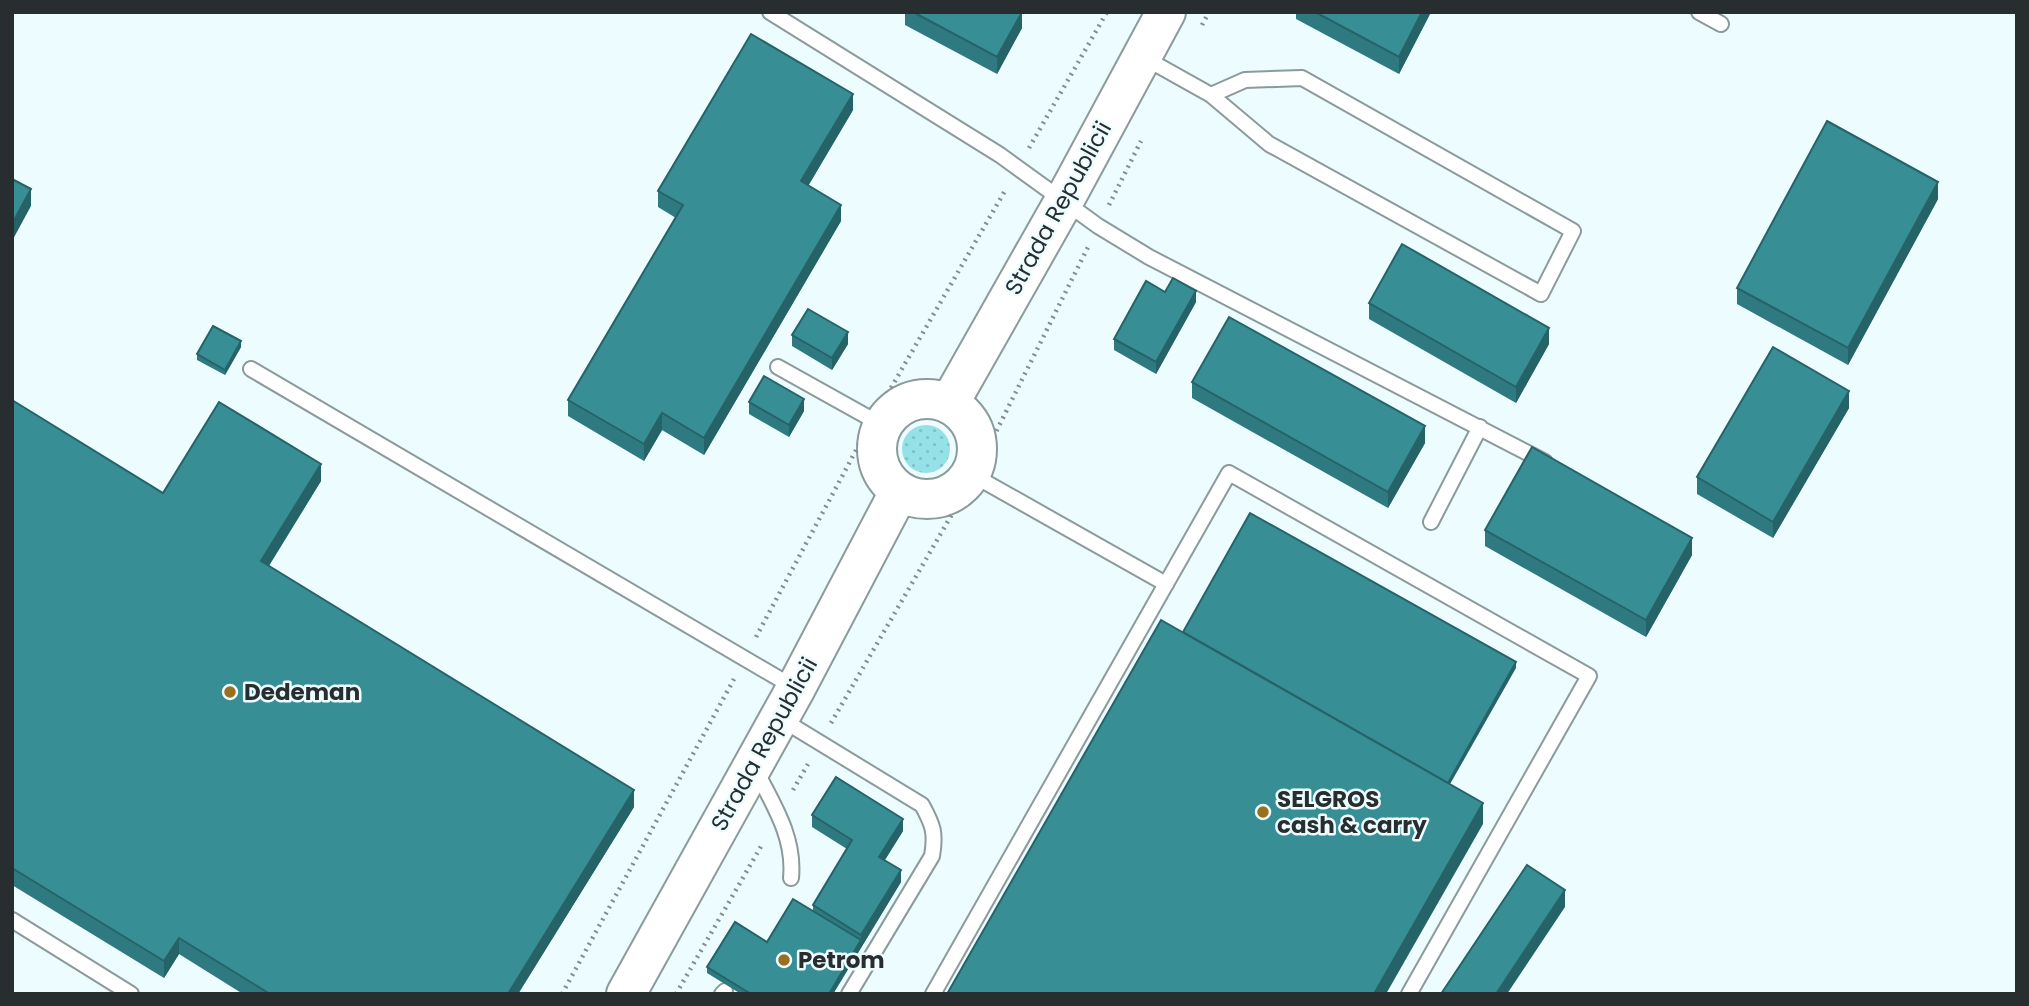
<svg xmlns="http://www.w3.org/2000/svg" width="2029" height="1006" viewBox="0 0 2029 1006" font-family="Poppins,sans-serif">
	<defs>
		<pattern id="grass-dots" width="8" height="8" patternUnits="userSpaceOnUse" patternTransform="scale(1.75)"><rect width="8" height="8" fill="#94e1e8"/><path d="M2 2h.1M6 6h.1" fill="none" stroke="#80c1c7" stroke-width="1.8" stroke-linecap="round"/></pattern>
	</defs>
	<rect width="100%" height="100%" fill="#edfdff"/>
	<circle fill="url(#grass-dots)" cx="926" cy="449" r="24"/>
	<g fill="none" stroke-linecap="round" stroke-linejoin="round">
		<defs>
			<g id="service">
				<path d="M770,12L1000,155L1098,226L1149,257L1545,462"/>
				<path d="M1699,12L1721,24"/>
				<path d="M1143,57L1211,95L1269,144L1541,294L1573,231L1302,78L1245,80L1211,95"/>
				<path d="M778,367L882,425"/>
				<path d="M251,369L795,688"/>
				<path d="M971,474L1166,584"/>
				<path d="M1431,522L1480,427"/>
				<path d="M781,719L922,805C933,825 936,833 932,856L849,994"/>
				<path d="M755,769C773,804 795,837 791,878"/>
				<path d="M12,920L131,994"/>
				<path d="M722,994L725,991"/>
				<path d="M933,994L1229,473L1589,676L1409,994"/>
			</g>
			<g id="secondary">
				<circle cx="927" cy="449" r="50"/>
				<path d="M949,404L1064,201L1166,12"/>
				<path d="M626,994L796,688L899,492"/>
			</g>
		</defs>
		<use href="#service" stroke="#8b9a9b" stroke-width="18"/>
		<use href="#secondary" stroke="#8b9a9b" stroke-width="42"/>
		<g stroke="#838e8f" stroke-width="4.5" stroke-dasharray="2 5" stroke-linecap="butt">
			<path d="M1202,25L1209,12"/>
			<path d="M1029,148L1107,12"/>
			<path d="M1109,205L1141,141"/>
			<path d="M884,400L1006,189"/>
			<path d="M984,456L1088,247"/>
			<path d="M756,637L861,441"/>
			<path d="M831,723L962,497"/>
			<path d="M793,790L808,764"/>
			<path d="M562,994L734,679"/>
			<path d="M676,994L763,843"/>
		</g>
		<use href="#service" stroke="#fff" stroke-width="14"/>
		<use href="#secondary" stroke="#fff" stroke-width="38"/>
	</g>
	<g fill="#2f7a80">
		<path d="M905,12H1022V28L997,74L905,25Z"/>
		<path d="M1296,12H1431L1399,74L1296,19Z"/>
		<path d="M853,110L808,186L841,221L704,455L662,430L644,461L568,416V400L676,218L658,207V191Z"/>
		<path d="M1938,199L1848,365L1737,304V288Z"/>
		<path d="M1196,302L1156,374L1114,350V339Z"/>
		<path d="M1369,303L1549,344L1516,403L1369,319Z"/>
		<path d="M792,335L848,344L832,370L792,346Z"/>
		<path d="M241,347L225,375L197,360V354Z"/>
		<path d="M1192,382L1425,443L1388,508L1192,398Z"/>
		<path d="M12,400L163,493L321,481L269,566L634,807L518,994H243L179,954L164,978L12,885Z"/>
		<path d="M749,402L804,411L789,437L749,414Z"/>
		<path d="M1849,408L1773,538L1697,494V477Z"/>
		<path d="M1485,530L1692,555L1646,637L1485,546Z"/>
		<path d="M812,815L903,831L885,860L901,882L833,994H741L707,973V967L767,942L813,911V905L847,849L812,827Z"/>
	</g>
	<g fill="#266368">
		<path d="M1022,12V28L997,74V57Z"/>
		<path d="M1422,12H1431L1399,74V57Z"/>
		<path d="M853,94V110L801,198V181Z"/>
		<path d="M1938,182V199L1848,365V348Z"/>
		<path d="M31,189V206L12,241V224Z"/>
		<path d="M841,205V221L704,455V438Z"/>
		<path d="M1196,291V302L1156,374V362Z"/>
		<path d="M1549,328V344L1516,403V387Z"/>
		<path d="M848,332V344L832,370V358Z"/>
		<path d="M241,341V347L225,375V370Z"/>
		<path d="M1849,391V408L1773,538V522Z"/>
		<path d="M804,399V411L789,437V425Z"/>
		<path d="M662,413V430L644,461V444Z"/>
		<path d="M1425,426V443L1388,508V492Z"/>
		<path d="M321,464V481L261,578V561Z"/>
		<path d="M1692,538V555L1646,637V620Z"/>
		<path d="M1516,662V668L1441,800V794Z"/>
		<path d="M634,790V807L518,994H508Z"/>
		<path d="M1483,803V824L1386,994H1374Z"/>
		<path d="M903,819V831L879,869V857Z"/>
		<path d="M901,870V882L833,994H829L861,940V935Z"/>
		<path d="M1565,890V907L1507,994H1496Z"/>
		<path d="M179,938V954L164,978V961Z"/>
	</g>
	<g fill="#378e95" stroke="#266368" stroke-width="2">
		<path d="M913,12H1022L997,57Z"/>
		<path d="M1315,12H1422L1399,57Z"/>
		<path d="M751,34L853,94L801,181L841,205L704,438L662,413L644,444L568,400L683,205L658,191Z"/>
		<path d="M1827,121L1938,182L1848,348L1737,288Z"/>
		<path d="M12,179L31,189L12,224Z"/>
		<path d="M1402,244L1549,328L1516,387L1369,303Z"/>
		<path d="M1173,278L1196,291L1156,362L1114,339L1146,281L1165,292Z"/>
		<path d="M808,309L848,332L832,358L792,335Z"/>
		<path d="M1229,317L1425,426L1388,492L1192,382Z"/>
		<path d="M213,326L241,341L225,370L197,354Z"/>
		<path d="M1773,347L1849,391L1773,522L1697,477Z"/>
		<path d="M764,376L804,399L789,425L749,402Z"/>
		<path d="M12,400L163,493L219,402L321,464L261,561L634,790L508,994H270L179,938L164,961L12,868Z"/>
		<path d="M1532,447L1692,538L1646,620L1485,530Z"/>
		<path d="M1250,513L1516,662L1448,783L1183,632Z"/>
		<path d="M1161,620L1483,803L1374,994H947Z"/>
		<path d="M836,777L903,819L879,857L901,870L861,935L813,905L852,840L812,815Z"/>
		<path d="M1527,865L1565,890L1496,994H1441Z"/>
		<path d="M793,899L861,940L829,994H751L707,967L735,922L767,942Z"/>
	</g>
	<g fill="#9a6f1d" stroke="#edfdff" stroke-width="2.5">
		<circle cx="230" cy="692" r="7"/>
		<circle cx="1263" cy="812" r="7"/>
		<circle cx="784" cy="960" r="7"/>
	</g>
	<g text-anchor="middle" stroke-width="5" stroke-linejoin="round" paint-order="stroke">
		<g font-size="23" fill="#282e2f" stroke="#edfdff">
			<text transform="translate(1058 208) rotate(-61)" y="8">Strada Republicii</text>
			<text transform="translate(764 744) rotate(-61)" y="8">Strada Republicii</text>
		</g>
		<g font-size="23" font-weight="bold" fill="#282e2f" stroke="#edfdff" text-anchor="start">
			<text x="244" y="700">Dedeman</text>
			<text x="1277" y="807">SELGROS<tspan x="1277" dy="26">cash &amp; carry</tspan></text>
			<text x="798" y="968">Petrom</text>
		</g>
	</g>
	<rect width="2029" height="1006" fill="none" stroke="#282e2f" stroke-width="28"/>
</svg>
